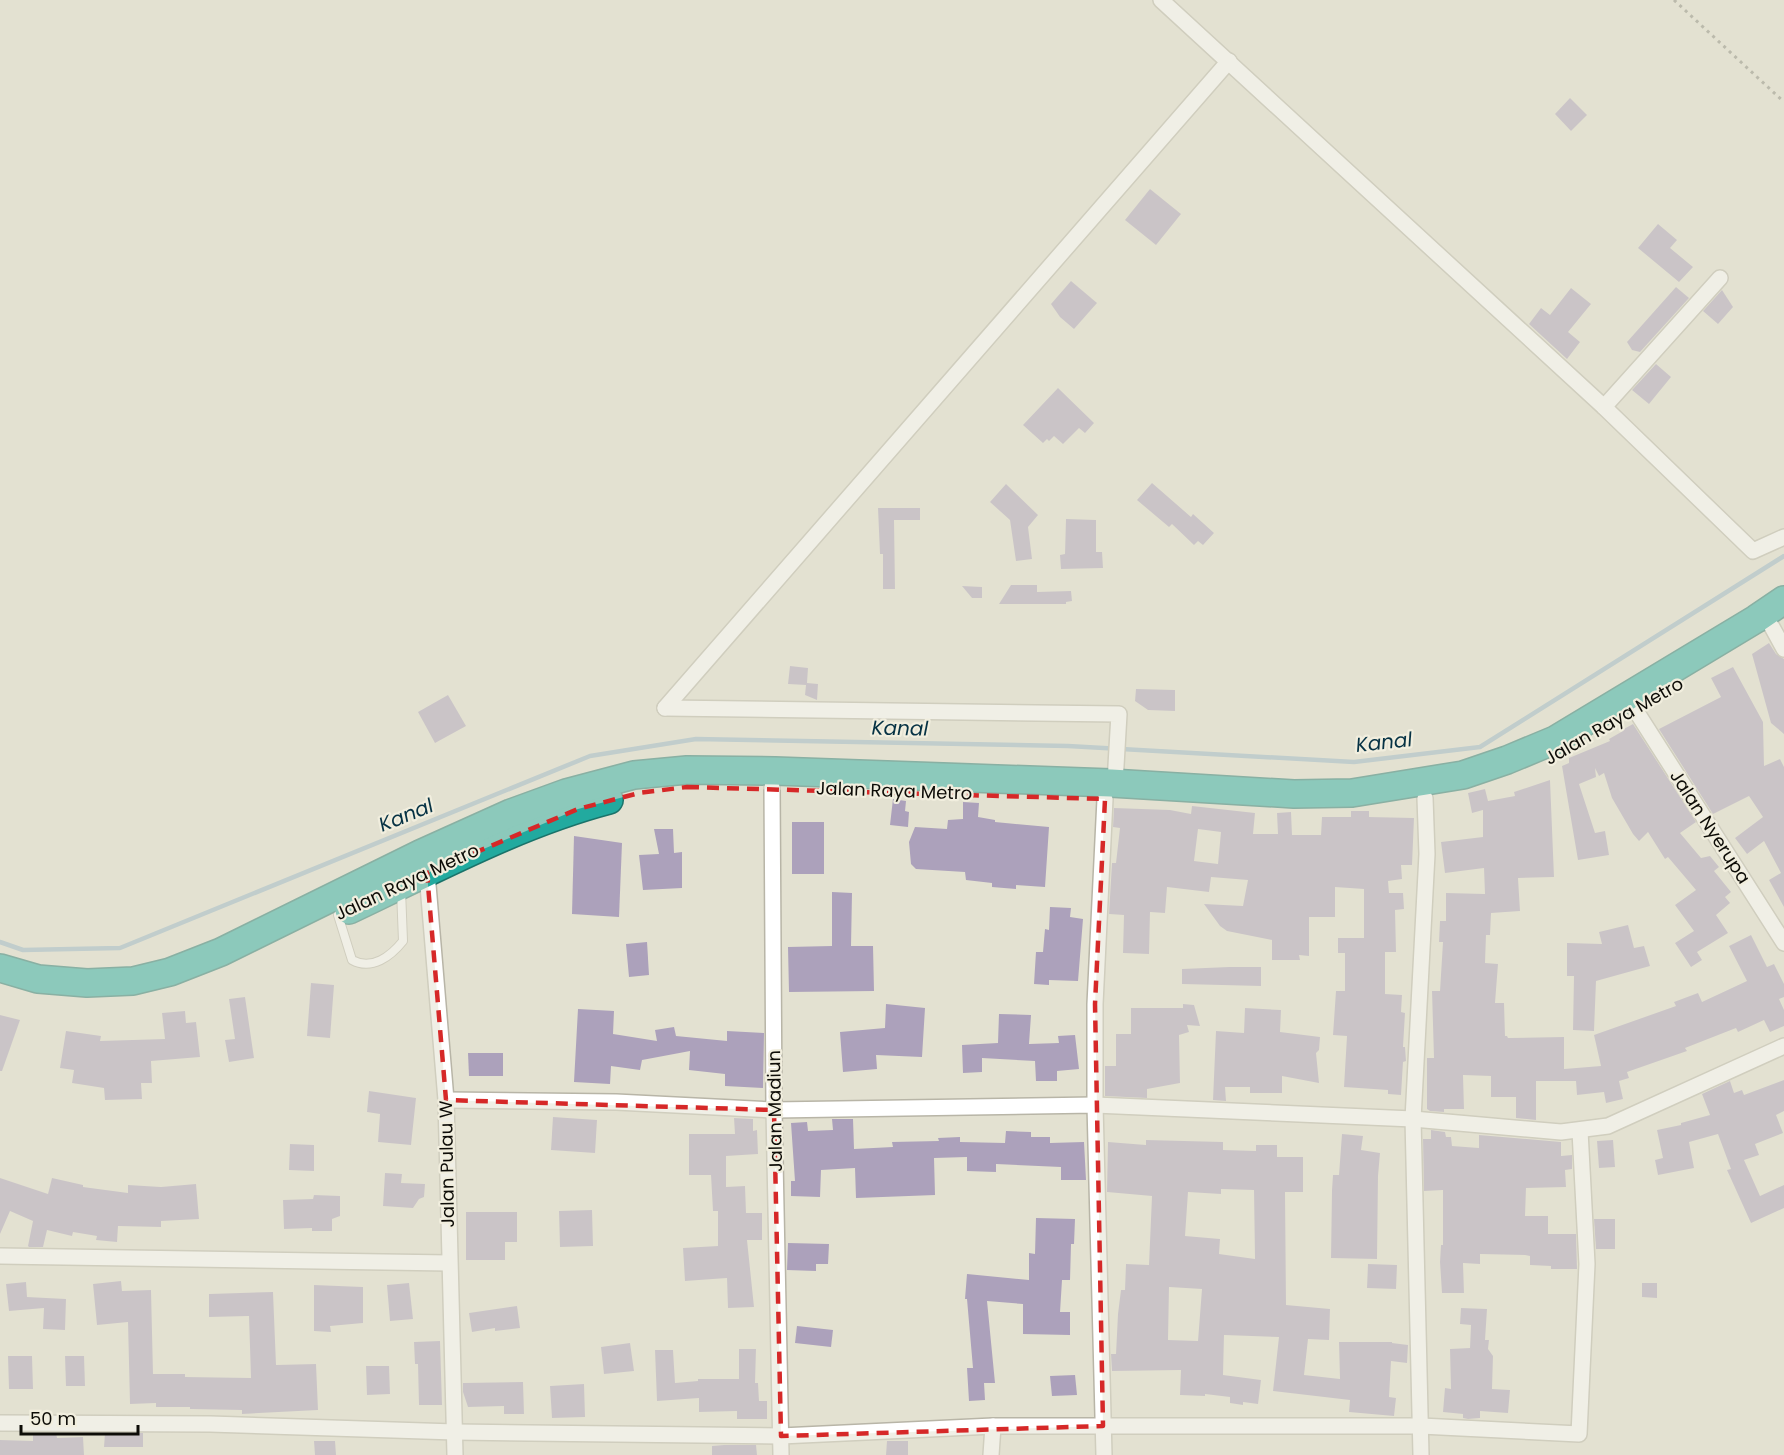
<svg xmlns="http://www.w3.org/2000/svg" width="1784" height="1455" viewBox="0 0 1784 1455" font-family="Poppins,sans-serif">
	<rect width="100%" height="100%" fill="#e3e1d1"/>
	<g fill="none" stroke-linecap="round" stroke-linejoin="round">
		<path stroke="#97b4c5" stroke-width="4.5" d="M0,942L23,950L120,948L590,756L696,739L1068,746L1354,762L1480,747L1784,556"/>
	</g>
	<g fill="#aca1bb" fill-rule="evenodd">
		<path d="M1570,98L1587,115L1571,131L1555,114Z"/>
		<path d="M1150,189L1181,214L1156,245L1125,220Z"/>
		<path d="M1658,224L1677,240L1670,248L1693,267L1679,282L1638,248Z"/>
		<path d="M1071,281L1097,303L1074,329L1060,317L1051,304Z"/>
		<path d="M1676,287L1689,298L1640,352L1632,350L1627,342Z"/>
		<path d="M1571,288L1591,304L1568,332L1580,342L1567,359L1529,324L1541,308L1550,315Z"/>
		<path d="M1722,290L1733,307L1718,324L1703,311Z"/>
		<path d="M1656,364L1671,377L1649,404L1632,390Z"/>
		<path d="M1058,388L1094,423L1085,433L1079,428L1063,444L1054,436L1049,441L1047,439L1043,443L1023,425Z"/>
		<path d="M1152,483L1191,517L1193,514L1214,533L1203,545L1198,541L1194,545L1172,524L1169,527L1137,500Z"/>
		<path d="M1006,484L1038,515L1028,527L1032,559L1016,561L1010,520L990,502Z"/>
		<path d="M878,508H920V520H894L895,589H883V554H880Z"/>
		<path d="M1066,519L1096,520V552H1102L1103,568L1061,569L1060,555L1065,554Z"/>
		<path d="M1011,585H1037V592L1071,591L1072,601L1066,602V604H999Z"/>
		<path d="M962,586L982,587V598H972Z"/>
		<path d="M1769,643L1776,654L1784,659V734L1771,723L1752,654Z"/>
		<path d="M790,666L808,668L807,683L818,684L817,700L805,695L806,685L788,684Z"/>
		<path d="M1733,667L1763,722L1764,766L1780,759L1784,767V907L1769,880L1781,873L1764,841L1747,854L1735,838L1763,817L1749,796L1713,814L1659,729L1721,697L1711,678Z"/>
		<path d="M1136,689L1175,690V711L1148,710L1135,701Z"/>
		<path d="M448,695L466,726L435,743L418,712Z"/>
		<path d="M1633,724L1696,822L1680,833L1701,858L1710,856L1719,867L1714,871L1731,892L1725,897L1730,903L1716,915L1728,933L1697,952L1702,960L1691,967L1675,943L1694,931L1675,905L1696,890L1668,857L1665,859L1648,832L1639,841L1633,834L1612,798L1604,773L1599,776L1595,768L1596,777L1579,784L1595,833L1605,831L1609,855L1578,860L1562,766L1569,763V758L1610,741L1609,739L1623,731L1622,730Z"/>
		<path d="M1550,780L1554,877L1518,878L1520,911L1491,913L1490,935H1486L1485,963L1498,964L1495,1003H1504L1505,1036H1507L1508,1038L1564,1037V1069L1601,1066L1594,1035L1676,1006L1674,1002L1698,993L1702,1002L1747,981L1729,946L1751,935L1767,967L1774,964L1784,984V997L1779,999L1784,1010V1026L1770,1032L1764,1020L1738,1032L1736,1028L1685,1048L1687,1051L1627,1072L1629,1078L1619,1081L1623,1099L1606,1103L1604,1092L1577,1095L1576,1081H1536V1120L1516,1118V1097H1491V1076L1463,1075L1464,1109H1444V1112L1430,1111L1427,1109V1058H1434L1432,991H1440L1443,942H1439L1440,921H1446V893L1485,894L1484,868L1445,873L1441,842L1483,837V810L1472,813L1468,793L1485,789L1488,801L1515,796L1514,792Z"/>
		<path d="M893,799L906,801L905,811L909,812L908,827L890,825Z"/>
		<path d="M963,802L979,803L978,817L995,820V822L1049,827L1045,887L1016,885V889L992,887V883L966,880L965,872L916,869L911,864L909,842L915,827L947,829L948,820L963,819Z"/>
		<path d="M1192,806L1255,813L1253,834H1278L1277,813L1291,812L1292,835H1321L1322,817H1351V811H1369V817L1414,818L1412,865H1401L1402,879L1388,881L1389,893H1403L1404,909L1395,910L1396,952H1385V994L1402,995L1401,1012L1405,1013L1403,1047H1405L1406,1061L1403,1062L1401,1095L1388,1094V1090L1344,1087L1347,1036L1333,1035L1336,991H1345V953H1338V938H1364V889L1335,887V917H1309V956L1299,955L1300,960H1272V940L1227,931L1220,926L1204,904L1243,906L1248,880L1211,877L1209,892L1167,887L1165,913L1150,912L1149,954L1123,953L1124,915L1109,914L1112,863H1116L1120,828L1113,827L1114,808L1170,810L1191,814ZM1198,829L1221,832L1218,864L1194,861Z"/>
		<rect x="792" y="822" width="32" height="52"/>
		<path d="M654,829H673L674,853L682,852V888L643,890L639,855L659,854Z"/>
		<path d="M574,836L622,843L619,917L572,914Z"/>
		<path d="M832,892L852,893L851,946H873L874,991L789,992L788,947L832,946Z"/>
		<path d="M1050,907L1071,908L1070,917L1083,919L1078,981L1049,980V985L1034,984L1036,952H1043L1045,929L1049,930Z"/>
		<path d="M1628,925L1634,948L1644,946L1650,966L1596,981L1594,1031L1573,1030L1574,976H1567V943L1602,944L1599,932Z"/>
		<path d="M647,942L649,975L629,977L626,944Z"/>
		<path d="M1229,967H1261V986L1182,984V969Z"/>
		<path d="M311,983L334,985L330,1038L307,1036Z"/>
		<path d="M245,997L254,1058L229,1062L225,1040L235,1039L229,999Z"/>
		<path d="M886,1004L925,1008L922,1057L876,1055L877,1069L843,1072L840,1032L885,1028Z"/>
		<path d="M1183,1004L1194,1005L1200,1026L1187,1025L1189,1032L1179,1035L1180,1083L1147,1089V1098L1105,1096V1066H1116V1034H1131V1008H1183Z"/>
		<path d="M1245,1008L1281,1010L1280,1032L1320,1037L1319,1050L1316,1053L1319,1083L1282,1076V1093H1250V1087H1225L1226,1101L1213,1100L1216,1031L1244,1033Z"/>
		<path d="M578,1009L614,1011L613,1034L657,1041L655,1030L674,1027L676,1036L727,1041V1031L764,1033L763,1088L725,1086V1074L689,1070L690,1051L642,1060L640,1070L611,1066L610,1084L574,1082Z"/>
		<path d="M185,1011L186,1023L196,1022L200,1057L151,1061L152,1083H141L142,1099L105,1100L104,1088L72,1083L74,1070L60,1068L66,1031L101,1036L100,1041L165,1039L162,1013Z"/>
		<path d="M999,1014L1031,1015L1029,1044L1059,1043L1058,1036L1075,1035L1079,1069L1057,1071V1081H1036L1035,1061L982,1058V1072L963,1073L962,1045L998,1043Z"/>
		<path d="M0,1015L20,1020L2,1071H0Z"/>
		<path d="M468,1053H503V1076H469Z"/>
		<path d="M1784,1080V1111L1776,1115L1783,1133L1755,1144L1759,1155L1744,1160L1760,1196L1784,1185V1208L1751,1223L1727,1170L1731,1169L1718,1134L1689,1142L1694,1168L1658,1175L1655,1160L1663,1158L1657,1130L1681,1125V1123L1710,1115L1702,1094L1730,1081L1734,1093L1742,1090L1744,1095Z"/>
		<path d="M369,1091L416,1098L411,1145L378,1142L380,1114L367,1112Z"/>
		<path d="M553,1117L597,1120L595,1153L551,1150Z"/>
		<path d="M734,1118L753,1119V1131L757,1130L758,1154L726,1156V1187L745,1186L746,1213H762V1240H747L754,1307L728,1308L727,1278L685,1281L683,1248L718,1246V1211H713L711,1175H689V1134H735Z"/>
		<path d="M832,1119H853L854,1149L893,1147L892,1142L939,1141L938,1138L960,1137V1142L1005,1143L1006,1131L1031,1132V1137H1050V1143L1084,1142L1086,1180H1061V1167L996,1164V1172L967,1171V1157L934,1158L935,1195L856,1198L855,1168L821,1170L820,1197L791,1196V1181H795L791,1123L807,1122L808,1131L833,1130Z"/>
		<path d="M1431,1130L1445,1132L1446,1137H1451L1452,1146L1479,1148V1135L1561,1142V1156L1572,1155V1169L1565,1170L1566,1187L1526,1188L1525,1216H1548V1234H1576L1577,1269H1551V1266L1530,1265V1256L1525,1255L1480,1254V1264L1463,1263L1464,1293H1442L1440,1262L1441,1245H1443V1190L1424,1191L1423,1139H1431Z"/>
		<path d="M1342,1134L1363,1136L1361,1150L1380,1153L1378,1176L1377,1259L1331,1258L1332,1190L1333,1175H1339Z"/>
		<path d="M1146,1140L1223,1142V1150L1256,1151V1145H1277V1157H1303V1192H1285L1286,1305L1330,1309L1329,1340L1308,1339L1304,1375L1340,1379L1339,1342H1392V1343L1408,1345L1407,1363L1391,1361L1389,1397L1396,1398L1394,1416L1349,1412L1350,1400L1273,1391L1279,1337L1224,1335L1223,1375L1261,1380L1258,1404L1243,1402V1405L1230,1403V1397L1205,1394V1396L1180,1395L1181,1370L1112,1371L1111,1354H1116L1118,1314L1121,1290H1125L1126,1264L1149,1265L1152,1196L1107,1192L1108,1142L1146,1145ZM1221,1189L1254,1190L1255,1259L1219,1254L1220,1239L1185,1236L1188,1192L1221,1194ZM1169,1287L1202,1289L1198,1341L1168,1340Z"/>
		<path d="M1613,1140L1615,1167L1599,1168L1597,1141Z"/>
		<path d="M290,1144L314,1145V1171L289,1170Z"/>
		<path d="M385,1173L402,1174L401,1183L425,1184L424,1197L419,1199L413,1208L383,1206Z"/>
		<path d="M0,1178L48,1194L52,1178L83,1185V1187L128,1193V1185L161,1187L196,1184L199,1219L161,1221V1227L118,1226L117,1242L96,1240L97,1236L73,1232L72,1236L47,1230L43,1247H29L28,1246L33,1221L10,1211L0,1234Z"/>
		<path d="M314,1195L340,1196V1216L332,1219V1231H312V1228L284,1229L283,1200L313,1199Z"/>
		<path d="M592,1210L593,1246L560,1247L559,1211Z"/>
		<path d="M466,1212H517V1242H505V1260H466Z"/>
		<path d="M1036,1218L1075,1219L1074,1244H1071L1070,1280H1062L1060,1312H1070V1335L1023,1334V1304L987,1301L995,1383H984L985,1400L969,1401L967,1368H973L967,1299H965L967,1274L1029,1280V1253L1035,1254Z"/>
		<path d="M1594,1219H1615V1249H1596Z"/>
		<path d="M788,1243L829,1244L828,1264H816V1271L787,1270Z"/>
		<path d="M1368,1264L1397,1265L1396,1289L1367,1288Z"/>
		<path d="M121,1281L122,1291L151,1290L153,1374H185V1377L251,1378L249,1316L209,1317V1294L273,1292L276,1365L316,1364L318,1410L242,1414V1410L190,1409V1407H156V1403L130,1404L128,1322L97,1325L93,1284Z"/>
		<path d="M26,1282L27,1297L66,1299L65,1330L43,1329L44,1308L9,1311L6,1284Z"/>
		<path d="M409,1283L413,1319L390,1321L387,1285Z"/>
		<path d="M1642,1283H1657V1298L1642,1297Z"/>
		<path d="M314,1285L363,1287V1323L330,1326L331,1332L314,1331Z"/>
		<path d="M517,1306L520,1328L495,1331V1328L472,1332L469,1313Z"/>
		<path d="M1461,1308L1487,1309L1485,1340H1489L1488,1349L1493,1356L1492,1389L1510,1390L1508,1413L1480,1411V1418L1468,1419L1463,1418V1414L1443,1412L1445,1388L1451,1389L1450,1349L1470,1348L1471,1325L1460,1324Z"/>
		<path d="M797,1326L833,1330L831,1347L795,1343Z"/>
		<path d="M440,1341L442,1405H419L418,1364H415L414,1342Z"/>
		<path d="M630,1343L634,1371L604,1374L601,1347Z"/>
		<path d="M739,1349H756L755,1383H758L759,1401H767V1419H737V1411L699,1412V1398L657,1401L655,1350H673L675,1383L698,1381V1379H739Z"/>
		<path d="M8,1356H32L33,1389H9Z"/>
		<path d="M65,1356H84L85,1386H66Z"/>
		<path d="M366,1366H389L390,1394L367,1395Z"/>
		<path d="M1075,1375L1077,1395L1052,1396L1050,1376Z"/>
		<path d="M523,1382L524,1414H504V1406L468,1407L463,1392V1383Z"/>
		<path d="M584,1384L585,1417L552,1418L550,1386Z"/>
		<path d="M33,1433H56L57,1438L83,1437L84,1455H0V1440L33,1441Z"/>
		<path d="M105,1433H143V1447H104Z"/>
		<path d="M314,1441H335L336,1455H315Z"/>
		<path d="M887,1441H908V1455H886Z"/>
		<path d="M724,1445H756L757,1455H712V1446Z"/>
	</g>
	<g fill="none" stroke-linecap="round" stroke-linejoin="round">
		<defs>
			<path id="lane" d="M338,915L352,960C372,971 391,956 403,941L401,890"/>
			<g id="street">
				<path d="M1161,0L1604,407"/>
				<path d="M1720,278L1604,407L1753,551L1784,537"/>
				<path d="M1772,627L1784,649"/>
				<path d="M665,708L1229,61"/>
				<path d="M665,708L1119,714L1115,783"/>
				<path d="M1636,711L1784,943"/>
				<path d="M772,787L774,1110L781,1455"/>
				<path d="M427,873L446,1100L455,1455"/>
				<path d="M446,1100L616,1102L774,1110L1095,1105L1413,1119L1561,1132L1608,1126L1784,1046"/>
				<path d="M0,1256L449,1263"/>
				<path d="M0,1423L210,1424L455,1432L781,1436L993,1426H1421L1579,1434L1587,1264L1580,1131"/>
				<path d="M991,1455L993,1426"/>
				<path d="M1104,1455L1095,1105V1004L1105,799"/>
				<path d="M1421,1455L1413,1119L1427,854L1425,798"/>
			</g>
			<g id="highway">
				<path d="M349,910C434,870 518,824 609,800"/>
				<path d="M0,968L38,979L87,983L133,981L170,972L221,952L420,854L511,813L566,793L634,775L687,770L775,771L1111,783L1294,794L1352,793L1463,775L1507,760L1555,740L1756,619L1784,600"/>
			</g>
		</defs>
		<use href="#lane" stroke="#b8b5a7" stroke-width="10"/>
		<use href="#street" stroke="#b8b5a7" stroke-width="18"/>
		<use href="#highway" stroke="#1b736a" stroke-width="30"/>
		<path stroke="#8b8a7e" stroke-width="3" stroke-dasharray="3 4.5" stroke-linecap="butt" d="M1674,0L1784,102"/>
		<use href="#lane" stroke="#fff" stroke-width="8"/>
		<use href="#street" stroke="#fff" stroke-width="15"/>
		<use href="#highway" stroke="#22aa9f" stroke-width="27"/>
	</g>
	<path d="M0 0H1784V1455H0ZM687,787L1105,799L1095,1004L1103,1426L781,1436L774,1110L446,1100L427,873L578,809L639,793Z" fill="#e3e1d1" fill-opacity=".55" fill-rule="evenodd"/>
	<path fill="none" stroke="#d62828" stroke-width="4.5" stroke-dasharray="12 8" stroke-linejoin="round" d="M687,787L1105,799L1095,1004L1103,1426L781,1436L774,1110L446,1100L427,873L578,809L639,793Z"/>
	<g text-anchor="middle" stroke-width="4.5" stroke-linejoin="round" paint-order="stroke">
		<g font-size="18" fill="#0d0c07" stroke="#f1eede">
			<text transform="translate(1614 721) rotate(-30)" y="6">Jalan Raya Metro</text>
			<text transform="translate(894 791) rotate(2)" y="6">Jalan Raya Metro</text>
			<text transform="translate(1710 827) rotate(57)" y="6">Jalan Nyerupa</text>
			<text transform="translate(407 882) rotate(-25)" y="6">Jalan Raya Metro</text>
			<text transform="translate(775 1111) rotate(-91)" y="6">Jalan Madiun</text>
			<text transform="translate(447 1164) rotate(-91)" y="6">Jalan Pulau W</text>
		</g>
		<g font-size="20" font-style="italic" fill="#063244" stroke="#f1eede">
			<text transform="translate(900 728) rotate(1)" y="7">Kanal</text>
			<text transform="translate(1384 742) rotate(-6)" y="7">Kanal</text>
			<text transform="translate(406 815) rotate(-22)" y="7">Kanal</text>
		</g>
	</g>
	<path d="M21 1425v9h117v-9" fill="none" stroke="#0d0c07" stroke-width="3"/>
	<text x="30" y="1425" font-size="18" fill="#0d0c07" stroke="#f1eede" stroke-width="4.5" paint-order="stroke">50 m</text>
</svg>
